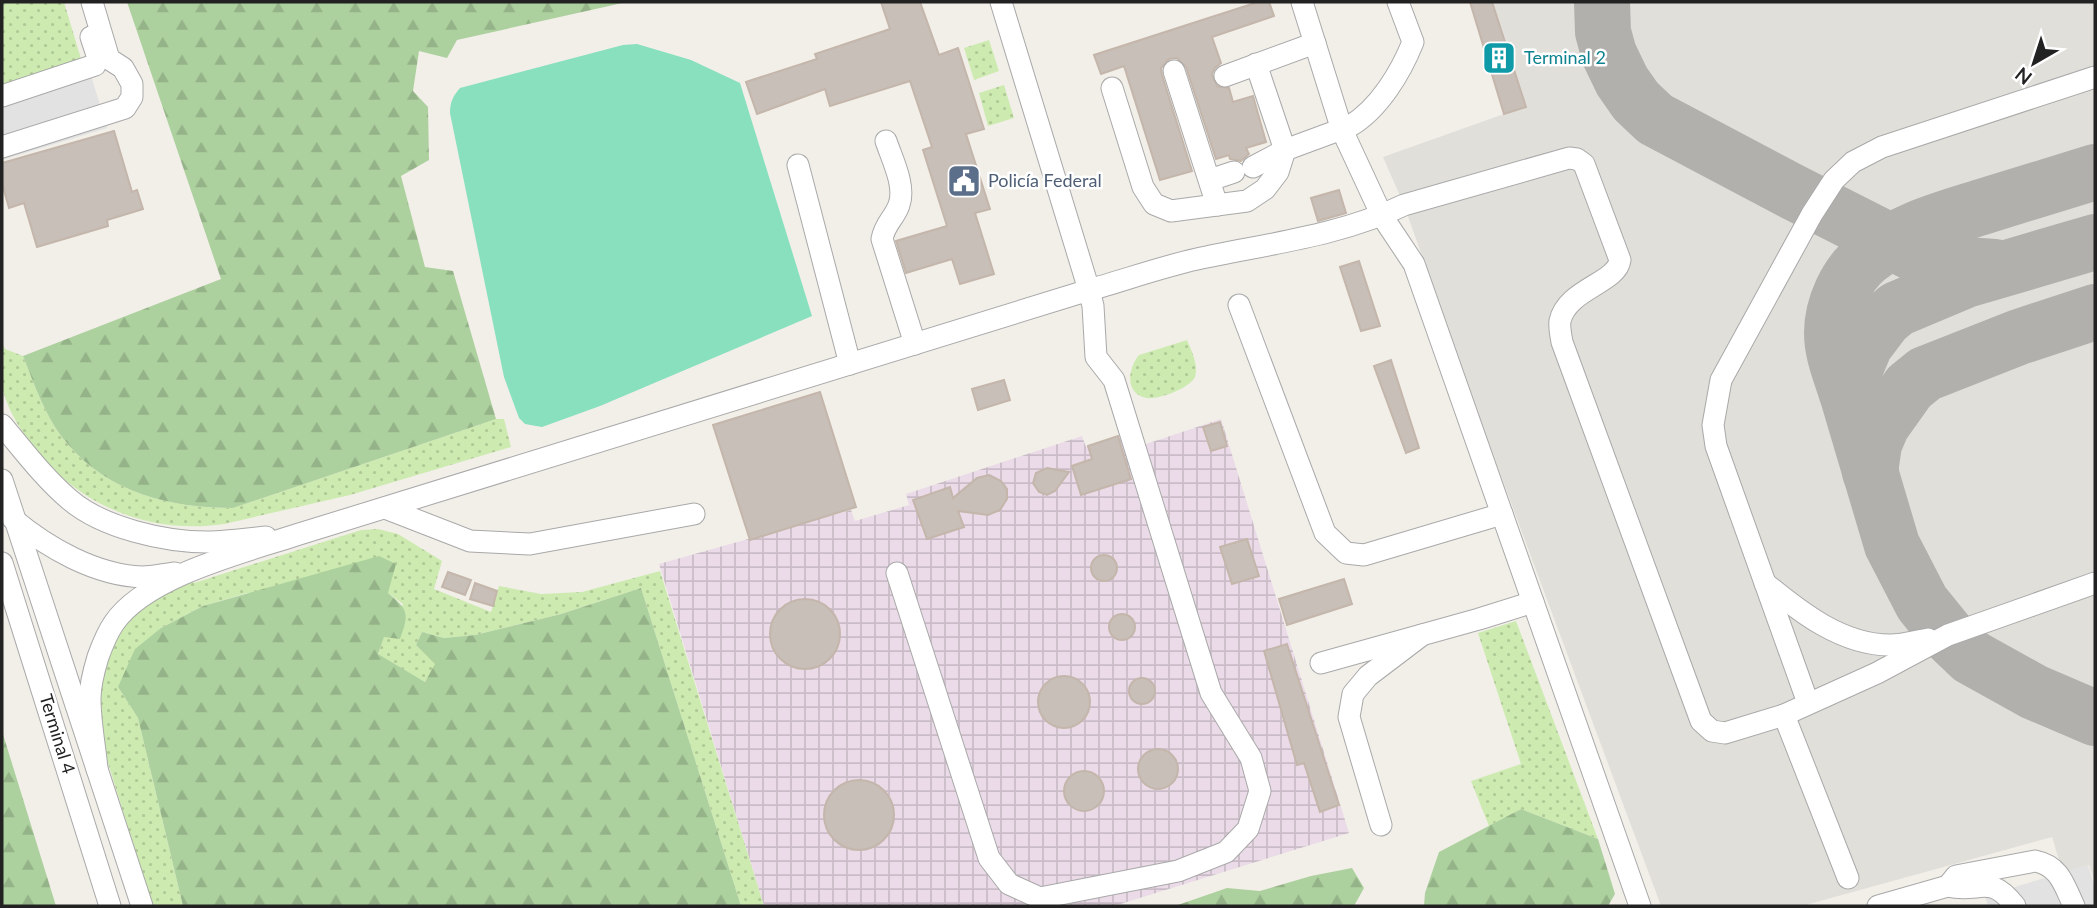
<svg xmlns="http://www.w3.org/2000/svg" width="2097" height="908" viewBox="0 0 2097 908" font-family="Lato,sans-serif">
	<defs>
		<pattern id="industrial-grid" width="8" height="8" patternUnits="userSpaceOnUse" patternTransform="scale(1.75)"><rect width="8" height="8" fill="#ebdbe8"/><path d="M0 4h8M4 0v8" fill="none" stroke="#c9bcc7"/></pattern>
		<pattern id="grass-dots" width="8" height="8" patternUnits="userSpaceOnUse" patternTransform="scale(1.75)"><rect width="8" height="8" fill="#cdebb0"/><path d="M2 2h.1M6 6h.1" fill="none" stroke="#b0c997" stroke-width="1.8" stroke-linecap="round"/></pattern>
		<pattern id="forest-firs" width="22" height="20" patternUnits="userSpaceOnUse" patternTransform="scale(1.75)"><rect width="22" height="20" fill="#add19e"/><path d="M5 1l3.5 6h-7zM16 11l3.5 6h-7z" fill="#95b388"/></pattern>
	</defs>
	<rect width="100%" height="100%" fill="#f2efe9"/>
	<path fill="url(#industrial-grid)" d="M1221,419L1349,833L1114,906H764L659,564L851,510L855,521L909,505L906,494L1082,436L1086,447L1120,436L1125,451Z"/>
	<path fill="#e1dfda" d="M1470,2H2095V882L2089,865L2063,873L2052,837L1802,906H1661L1478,414L1404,205L1383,157L1504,114Z"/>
	<g fill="url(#grass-dots)">
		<path d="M2,2H64L81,59L2,85Z"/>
		<path d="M989,40L999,71L974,80L964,48Z"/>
		<path d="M1004,85L1014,118L988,126L979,93Z"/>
		<path d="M1187,340C1191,350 1199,365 1195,377C1190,388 1158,400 1147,398C1124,394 1128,368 1139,355Z"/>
		<path d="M2,342L5,349L23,356C35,386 46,419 67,443C108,493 171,508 233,508L496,419H504L511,447L350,495L224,524C145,536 68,501 24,434C15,421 5,402 2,386C0,372 2,356 2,342Z"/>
		<path d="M378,529L398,534L442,561L434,589L491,612L499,586L541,594L582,592L660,571L764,906H741L641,588L561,614L475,635L444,638L422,632L416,645L436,664L425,682L378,655L384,636L403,604L388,593H247L203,606L161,628L118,687L138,718L183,906H152L100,737L98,678L122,626L139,610L187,573L194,583L361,530Z"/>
		<path d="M1516,621L1598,839L1521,809L1489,826L1471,781L1521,764L1478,633Z"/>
	</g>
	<g fill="url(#forest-firs)">
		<path d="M127,2H627L457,40L447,58L419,51L413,91L428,107L429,160L401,176L425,267L453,271L496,419L233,508C171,508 108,493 67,443C46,419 35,386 23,356L221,279Z"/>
		<path d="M379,556L396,564L388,593C409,610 409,614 400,639L384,637L378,654L425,682L435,664L416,645L422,632L444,638L475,635L561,614L641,588L741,906H183L138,718L118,687L135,649L161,628L203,606Z"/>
		<path d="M2,731L56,906H2Z"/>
		<path d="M1521,809L1598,839L1615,894L1608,906H1424L1425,893L1439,852Z"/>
		<path d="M1352,868L1364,888L1354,906H1175L1227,888L1260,891L1311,876Z"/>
	</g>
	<path fill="#88e0be" d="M637,44L691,60L740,83L812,316L600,406L542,427L525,424L519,418L504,377L450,113C450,102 453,96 460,88L623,45Z"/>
	<g fill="#e2e2e2">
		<path d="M86,59L107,128L2,160V88Z"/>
		<path d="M2088,865L2095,887V906H1988L1985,896Z"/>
	</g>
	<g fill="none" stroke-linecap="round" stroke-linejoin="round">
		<g stroke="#b1b0ac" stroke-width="56">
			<path d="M1602,2L1603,32L1609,54L1622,81L1636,101L1655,119L1793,192L1925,259L1950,264L1995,267"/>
			<path d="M2095,242L1966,280L1897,309L1884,320L1865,345L1853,374L1849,400L1892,545L1922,603L1948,635L1971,657L2034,692L2095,718"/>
			<path d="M1847,394C1841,374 1832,354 1832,333C1832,306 1846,275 1867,258C1902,229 1947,218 1988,205C2024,194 2060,183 2095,172"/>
			<path d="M1870,472L1874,444L1882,425L1909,387L1925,374L2019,337L2095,312"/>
		</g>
	</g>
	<g fill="#c7bfb8" stroke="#c4b6ab" stroke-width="2">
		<path d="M881,2H920L939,55L958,48L984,129L966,134L990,209L975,213L994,274L960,284L952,259L906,273L896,241L947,226L923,150L932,147L910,81L830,106L825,89L757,114L746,82L817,59L815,54L890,29Z"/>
		<path d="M1258,2H1269L1274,16L1212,37L1221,63L1215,68L1212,74L1217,86L1229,88L1233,102L1253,96L1266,142L1246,148L1249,154L1241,161L1230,159L1229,155L1216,159L1186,67L1177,58L1169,59L1161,68L1162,75L1192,171L1160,180L1124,66L1101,74L1094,55Z"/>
		<path d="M1470,2H1492L1526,107L1504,114Z"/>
		<path d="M114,131L132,192L137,190L143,209L107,220L108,226L37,247L24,203L9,208L2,183V163Z"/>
		<path d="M1339,190L1346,213L1318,221L1311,198Z"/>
		<path d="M1359,261L1380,326L1361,331L1340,267Z"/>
		<path d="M1391,360L1419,448L1406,453L1374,366Z"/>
		<path d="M1004,380L1010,400L978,410L972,389Z"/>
		<path d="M820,392L856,507L750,540L713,425Z"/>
		<path d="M1220,422L1227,446L1211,451L1203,427Z"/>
		<path d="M1118,436L1131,479L1081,495L1072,466L1092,459L1088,446Z"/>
		<path d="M1047,468L1069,472L1055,491L1047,495L1039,492L1033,483L1036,473Z"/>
		<path d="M989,475L1001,481L1007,489V499L1000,510L988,515L958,511L964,527L927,539L913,500L950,487L953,498L977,478Z"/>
		<path d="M1247,539L1259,576L1232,584L1220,547Z"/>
		<circle cx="1104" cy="568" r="13"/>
		<path d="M448,572L471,580L465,595L442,587Z"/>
		<path d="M1344,579L1352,604L1287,625L1279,599Z"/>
		<path d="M475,583L497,591L493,606L470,599Z"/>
		<circle cx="805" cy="634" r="35"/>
		<circle cx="1122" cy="627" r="13"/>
		<path d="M1287,644L1339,805L1320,812L1304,763L1297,765L1264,651Z"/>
		<circle cx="1064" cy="702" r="26"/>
		<circle cx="1142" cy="691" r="13"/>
		<circle cx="1158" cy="769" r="20"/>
		<circle cx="1084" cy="791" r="20"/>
		<circle cx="859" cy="815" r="35"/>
	</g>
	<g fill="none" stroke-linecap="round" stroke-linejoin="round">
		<defs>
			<g id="minor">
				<path d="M1302,2L1342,130L1382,216L1414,264L1640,906"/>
				<path d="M1174,71L1217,205"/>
				<path d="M1225,76L1315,43"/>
				<path d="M1112,88L1143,187L1154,204L1171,211L1247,201L1265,189L1278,172L1285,150L1256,64"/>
				<path d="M2,96L95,65L98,58L91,37"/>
				<path d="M886,141C892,159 906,186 899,205C894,219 885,223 882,239L915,344"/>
				<path d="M2,147L125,108L132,97V84L123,68L109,59L92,2"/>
				<path d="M798,165L850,364"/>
				<path d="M1253,167L1285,150L1350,126C1379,109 1401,72 1413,42L1398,2"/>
				<path d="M1210,180L1234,172"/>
				<path d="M1239,305L1325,533L1346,553L1364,555L1502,514"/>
				<path d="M2,425C24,451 44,478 70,500C103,528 165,542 207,542C227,542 247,539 266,537"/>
				<path d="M2,480L142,906"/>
				<path d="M385,508L470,541L530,544L694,514"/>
				<path d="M13,519C48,548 95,575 142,577C153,577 165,574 175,573"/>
				<path d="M2,563L110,906"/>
				<path d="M897,573L989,858L1009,884L1040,898L1178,871L1226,852L1248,829L1260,791L1251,758L1211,693L1114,380L1096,357L1093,306L1089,290L1001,2"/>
				<path d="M1765,583C1800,612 1842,645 1890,645C1903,645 1916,641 1928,639"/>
				<path d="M1321,663L1479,619L1533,602"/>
				<path d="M1808,703L1716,446L1713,425L1721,380L1812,214L1834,180L1853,162L1882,147L2095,77"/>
				<path d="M1784,715L1848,878"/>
				<path d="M97,769C95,746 90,722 90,699C90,685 94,670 98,657C102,646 107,633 114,623C146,576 245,552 296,535L1089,290C1125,280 1161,267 1197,259C1266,244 1340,236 1404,205L1569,158L1577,159L1584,164L1620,260C1617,283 1567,289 1560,321C1559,327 1561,336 1562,342L1701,721L1712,731L1725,733L1784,715L1877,673L1948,635L2095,583"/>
				<path d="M1381,825L1349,717L1353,694L1368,676L1422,635"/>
				<path d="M1878,906L1948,886"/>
				<path d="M2015,906C1989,872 1980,894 1948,886L1956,876L2035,861C2060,866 2064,885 2074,906"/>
			</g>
		</defs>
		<use href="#minor" stroke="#a9a9a9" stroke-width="23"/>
		<use href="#minor" stroke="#fff" stroke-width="21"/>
	</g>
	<defs>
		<symbol id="building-square" viewBox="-11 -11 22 22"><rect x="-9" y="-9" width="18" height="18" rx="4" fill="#0f9aa8" stroke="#fff"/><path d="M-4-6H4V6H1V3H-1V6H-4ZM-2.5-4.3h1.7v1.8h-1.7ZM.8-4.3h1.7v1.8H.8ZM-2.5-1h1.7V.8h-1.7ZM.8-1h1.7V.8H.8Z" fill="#fff"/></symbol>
		<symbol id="civic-square" viewBox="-11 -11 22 22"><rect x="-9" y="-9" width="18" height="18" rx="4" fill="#5c6f8a" stroke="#fff"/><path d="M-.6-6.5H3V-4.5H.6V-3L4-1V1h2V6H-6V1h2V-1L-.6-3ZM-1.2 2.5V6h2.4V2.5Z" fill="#fff"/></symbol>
	</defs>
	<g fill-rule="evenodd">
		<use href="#building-square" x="1480" y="39" width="38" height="38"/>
		<use href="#civic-square" x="945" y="162" width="38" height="38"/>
	</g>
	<g text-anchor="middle" stroke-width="5" stroke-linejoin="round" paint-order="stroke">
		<g font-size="18" fill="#0d838f" stroke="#fff" text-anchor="start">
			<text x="1524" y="64">Terminal 2</text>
		</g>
		<g font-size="18" fill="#4e5e75" stroke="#fff" text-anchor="start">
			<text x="988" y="187">Policía Federal</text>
		</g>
		<g font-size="18" fill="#222" stroke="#fff">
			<text transform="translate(57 734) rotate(73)" y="6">Terminal 4</text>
		</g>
	</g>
	<rect width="2097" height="908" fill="none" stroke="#222222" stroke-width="7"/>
	<g transform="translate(2034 63) rotate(219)" stroke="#ffffff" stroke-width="5" paint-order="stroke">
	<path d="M0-5L12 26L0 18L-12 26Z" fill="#222222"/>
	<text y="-10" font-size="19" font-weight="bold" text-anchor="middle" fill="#222222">N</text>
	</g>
</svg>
